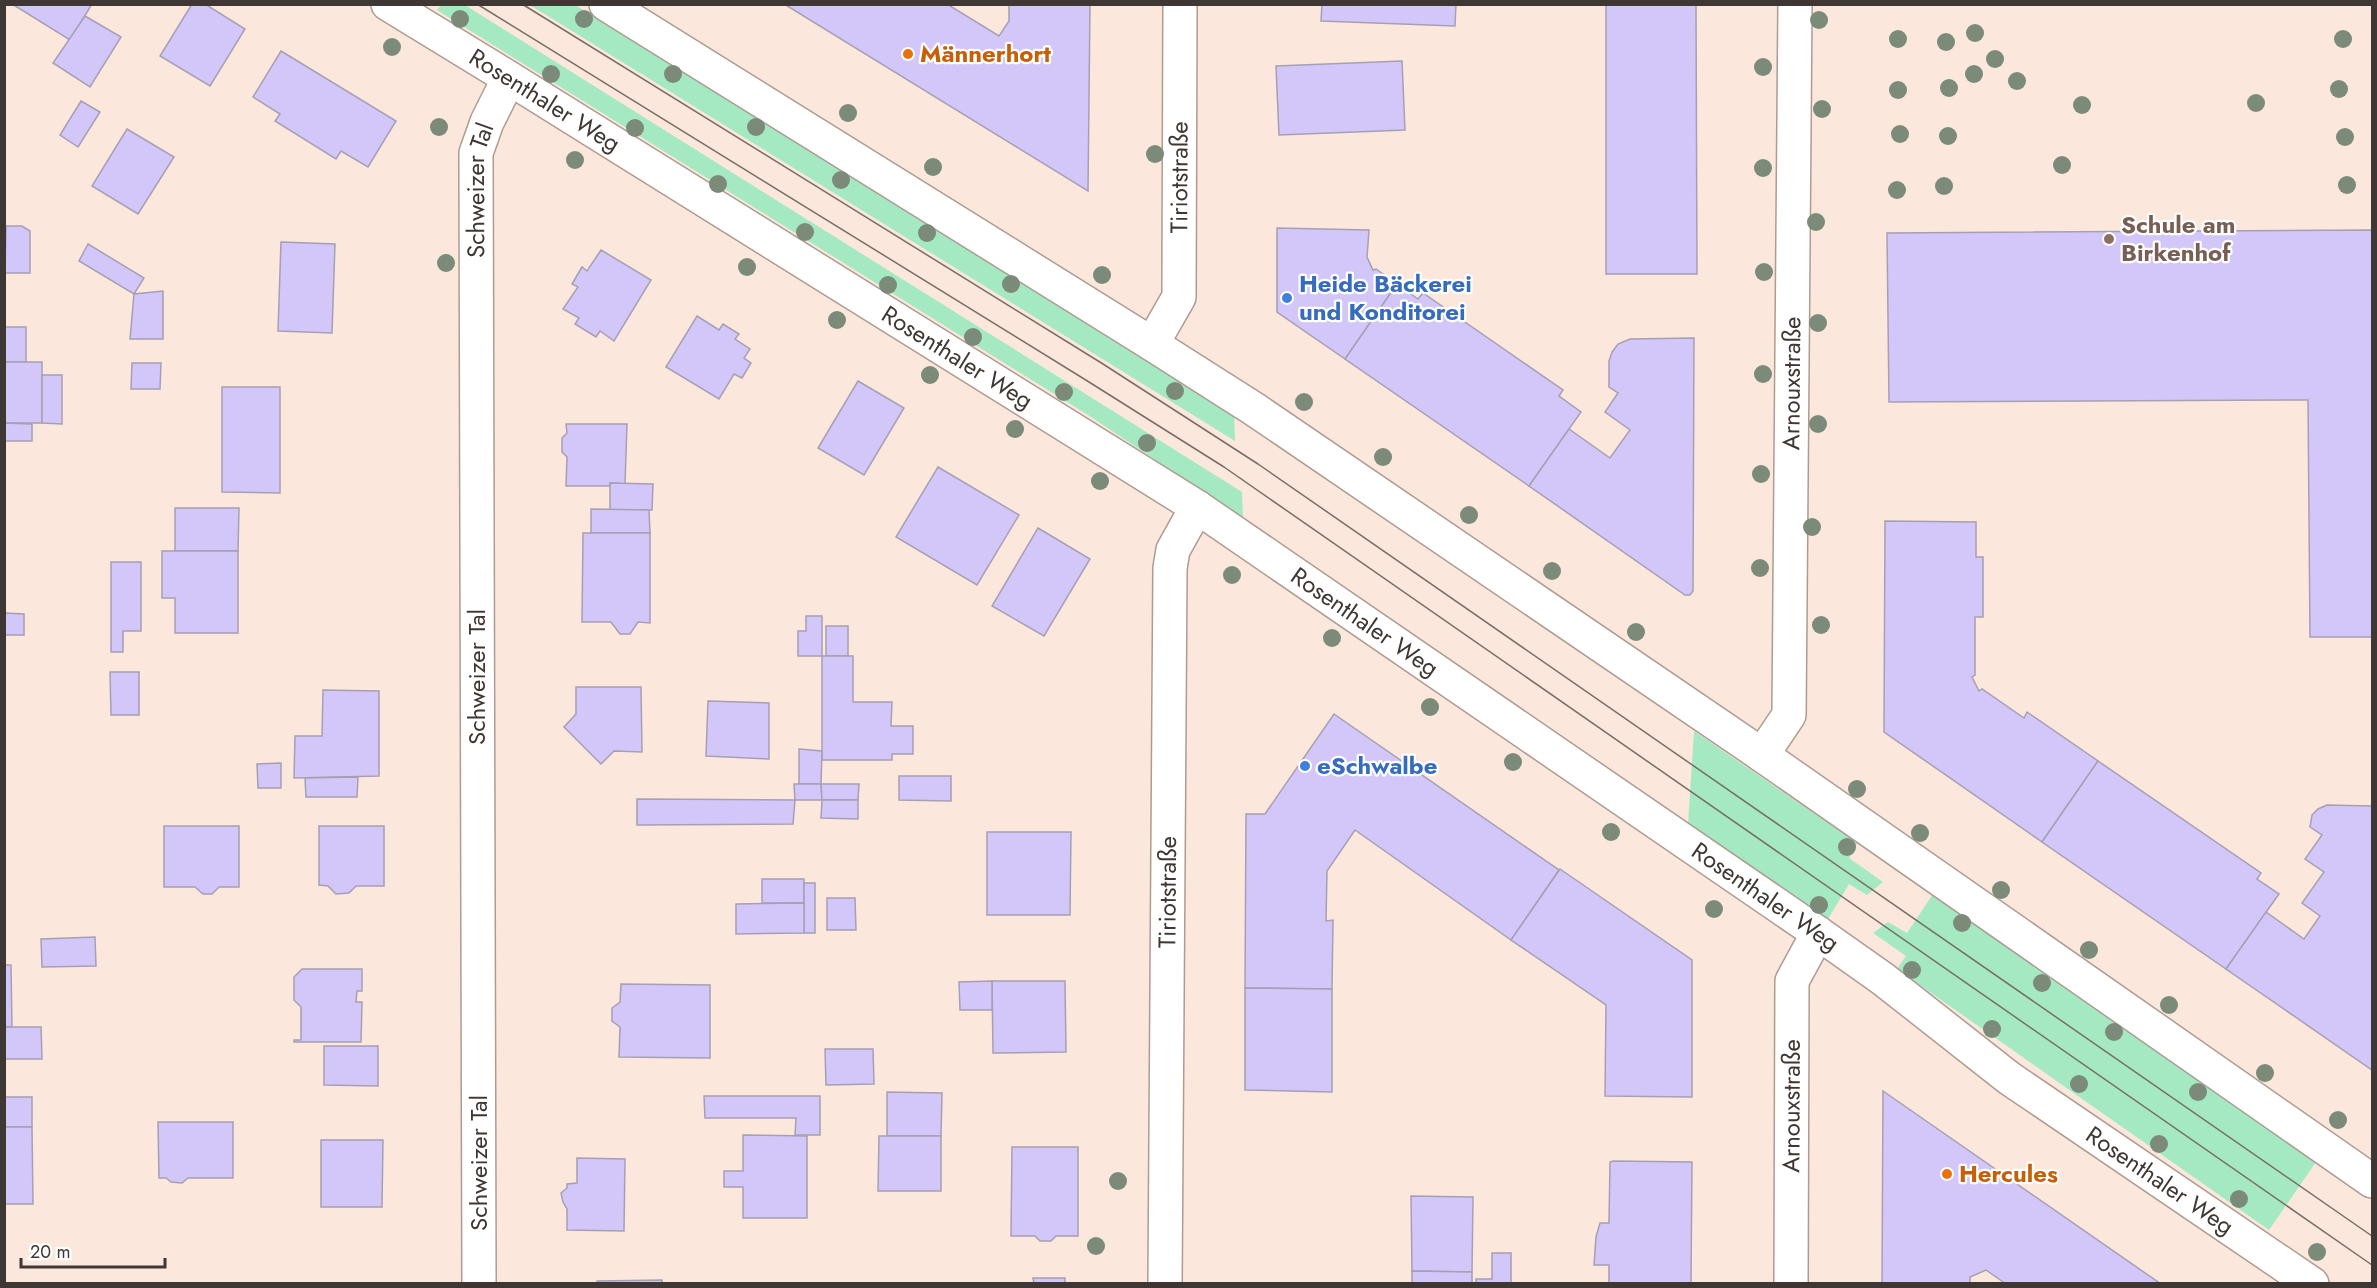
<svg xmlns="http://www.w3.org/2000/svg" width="2377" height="1288" viewBox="0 0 2377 1288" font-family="Jost,sans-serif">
	<rect width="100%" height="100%" fill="#fbe7dc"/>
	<g fill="#a5e9c3">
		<path d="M441,5H465L1242,492L1243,518L1088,415L437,10Z"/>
		<path d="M530,5H575L1091,321L1234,412L1235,441Z"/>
		<path d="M1694,731L1857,843L1849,858L1883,882L1867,895L1849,884L1828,919L1688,825Z"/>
		<path d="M1933,894L2316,1162L2269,1230L1897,969L1906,956L1873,933L1888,922L1907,933Z"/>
	</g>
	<g fill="#d3c6f9" stroke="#a5a0b3" stroke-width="1.5">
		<path d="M12,4H92L70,40Z"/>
		<path d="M192,4H205L245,29L210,86L160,56Z"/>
		<path d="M784,4H947L999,36L1009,21V4H1090L1088,191Z"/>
		<path d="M1322,4H1456L1455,26L1321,21Z"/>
		<path d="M1606,4H1696L1697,274H1606Z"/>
		<path d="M85,16L121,37L90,87L53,63Z"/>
		<path d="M281,51L396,121L368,167L341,151L336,159L275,121L280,114L253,97Z"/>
		<path d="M1402,61L1405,130L1279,135L1276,66Z"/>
		<path d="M81,101L100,112L78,147L60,135Z"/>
		<path d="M127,129L174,157L138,214L92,186Z"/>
		<path d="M6,226H22L30,231V273H5Z"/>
		<path d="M1277,228L1369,230L1367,257L1373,270L1376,269L1397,284L1345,359L1277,312Z"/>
		<path d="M2372,230V637H2310L2308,400L1889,402L1887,233Z"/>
		<path d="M281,242L335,244L332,333L278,331Z"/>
		<path d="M88,244L144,278L134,294L79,261Z"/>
		<path d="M601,250L651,280L614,341L600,331L596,337L575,324L579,318L563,309L578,287L572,284L582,267L587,271Z"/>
		<path d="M1397,284L1418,299L1423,293L1563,390L1559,396L1581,412L1529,486L1345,359Z"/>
		<path d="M163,291V339H130L134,294Z"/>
		<path d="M697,316L719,330L723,324L739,334L735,339L750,349L744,358L751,363L742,378L734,374L719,399L666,367Z"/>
		<rect x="4" y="327" width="22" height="35"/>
		<path d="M1694,338L1693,591L1690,595H1685L1529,486L1569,429L1610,458L1630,430L1605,412L1618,393L1609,387V361L1612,352L1618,344L1630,339Z"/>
		<rect x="4" y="362" width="38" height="61"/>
		<path d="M132,363H161L160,389H131Z"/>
		<path d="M42,375H62V424L42,423Z"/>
		<path d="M858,381L904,408L864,475L818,448Z"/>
		<path d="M222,387H280V493L222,492Z"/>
		<path d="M4,423L32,424V441H4Z"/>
		<path d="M566,424H627L625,484L610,483V486H566L567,457L562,452V438L567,433Z"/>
		<path d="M938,467L1019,515L977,585L896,537Z"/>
		<path d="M610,483L653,484L652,510H610Z"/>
		<path d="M175,508H239L238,551H175Z"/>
		<path d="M591,509L649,510L650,533H591Z"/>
		<path d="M1885,521L1976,522V557H1983V617H1975V675L1972,677L1979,691L1982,689L2024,718L2027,712L2098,761L2042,842L1884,732Z"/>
		<path d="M1038,528L1090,559L1044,636L992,606Z"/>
		<path d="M583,533H650V623L638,622L630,634H620L611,622H582Z"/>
		<path d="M162,551H238V633H175V598H162Z"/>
		<path d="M111,562H141V631H123V652H111Z"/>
		<path d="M4,613L24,614V635H4Z"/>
		<path d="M806,616H822V656H798V631H806Z"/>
		<rect x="826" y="626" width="22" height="30"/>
		<path d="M822,656H853V702H892L891,726H913V754H892V760H822Z"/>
		<path d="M110,672H139V715H111Z"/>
		<path d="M576,687H641L642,752L614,751L601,764L564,727L576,714Z"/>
		<path d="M323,690L379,691V776L294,778L295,736H322Z"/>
		<path d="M708,701L769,703V759L706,756Z"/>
		<path d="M1334,714L1559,870L1511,940L1355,830L1327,871L1326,921L1333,920L1332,989L1245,988L1246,814H1265Z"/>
		<path d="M799,749L822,751L821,784H799Z"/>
		<path d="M2098,761L2261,873L2257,879L2279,894L2226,969L2042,842Z"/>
		<path d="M281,763V788H258L257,764Z"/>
		<path d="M899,776H951V801L899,800Z"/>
		<path d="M358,777L357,797H306L305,778Z"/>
		<path d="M794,784H821L822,800H795Z"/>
		<path d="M821,784H859L858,800H822Z"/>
		<path d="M637,799L795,800L793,824L637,825Z"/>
		<path d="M822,800H858V819L821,818Z"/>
		<path d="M2327,805L2372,806V1070L2226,969L2266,912L2304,939L2320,916L2302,903L2324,872L2305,859L2322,835L2310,827L2312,815L2318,809Z"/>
		<path d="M164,826H239V887H219L212,894H203L195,887H164Z"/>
		<path d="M319,826H384V886H356L349,893L336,894L328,886L319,885Z"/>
		<path d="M987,832H1071L1070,915H987Z"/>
		<path d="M1560,869L1692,960V1097L1605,1096L1606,1005L1511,940Z"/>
		<rect x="762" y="879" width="42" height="24"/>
		<rect x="804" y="883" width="11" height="50"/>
		<path d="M827,898H855L856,930H827Z"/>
		<path d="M804,903V933L736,934V904Z"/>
		<path d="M95,937L96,966L42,967L41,939Z"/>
		<path d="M4,965H11L12,1027H4Z"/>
		<path d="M302,969H362V991H357L356,1002H362L361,1042H294V1040H301V1007L294,1000V977Z"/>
		<path d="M992,981H1065L1066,1052L993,1053Z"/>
		<path d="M992,981V1010H960L959,982Z"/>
		<path d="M621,984L710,985V1058L619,1057L620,1027L612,1021V1008L620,1002Z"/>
		<path d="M1245,988L1332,989V1092L1245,1090Z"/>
		<path d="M4,1027H41L42,1059H4Z"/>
		<path d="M324,1046H378V1086L324,1085Z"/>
		<path d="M825,1049H873L874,1084L826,1085Z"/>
		<path d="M1883,1091L2161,1284H2006L1986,1270L1970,1277V1284H1882Z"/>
		<path d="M887,1092L942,1093L941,1136H887Z"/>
		<path d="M704,1096H820V1135H795L796,1118H705Z"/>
		<rect x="4" y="1097" width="28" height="30"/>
		<path d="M158,1122H233V1178H188L182,1183L171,1182L166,1178H159Z"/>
		<path d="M4,1127H32L33,1204H4Z"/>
		<path d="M743,1135L807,1136V1218H743V1187H724V1171H743Z"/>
		<path d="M879,1136H941V1191H878Z"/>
		<path d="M321,1140H383L382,1207H321Z"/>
		<path d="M1012,1147H1078V1236H1056L1051,1241H1040L1035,1236H1011Z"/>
		<path d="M577,1158L625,1159L624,1231L567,1230V1209L563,1202L561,1193L567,1188V1184L577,1183Z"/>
		<path d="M1613,1161L1692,1162L1691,1284H1609V1265H1594L1596,1237L1600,1223H1609L1610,1162Z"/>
		<path d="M1411,1196L1473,1197L1472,1272L1412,1271Z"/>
		<path d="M1492,1253H1511V1284H1476V1279H1492Z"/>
		<path d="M1412,1271L1472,1272V1284H1412Z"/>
		<path d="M1033,1278H1065V1284H1034Z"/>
		<path d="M662,1280V1284H597V1281Z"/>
	</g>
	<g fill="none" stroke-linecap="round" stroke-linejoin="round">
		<defs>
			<g id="minor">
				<path id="s1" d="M1152,344L1179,297L1180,4"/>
				<path id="s2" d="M1762,755L1789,715L1795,4"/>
				<path id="s3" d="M479,1284L476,153L487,122L509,78"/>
				<path id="s4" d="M1165,1284L1170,568L1173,550L1197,507"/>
				<path id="s5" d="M1791,1284L1792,981L1818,933"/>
			</g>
			<g id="secondary">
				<path id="s6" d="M388,4L509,78L1197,507L1818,933L1883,979L2009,1078L2312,1284"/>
				<path d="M606,4L1152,344L1254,409L1762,755L2372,1181"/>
			</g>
		</defs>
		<use href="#minor" stroke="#ae9c91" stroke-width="36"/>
		<use href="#secondary" stroke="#ae9c91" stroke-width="36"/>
		<use href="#minor" stroke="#fff" stroke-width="33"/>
		<use href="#secondary" stroke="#fff" stroke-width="33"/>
		<g stroke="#796d67" stroke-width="1.5">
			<path d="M477,4L1089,382L1224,467L2372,1265"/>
			<path d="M522,4L1103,364L1258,464L2372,1236"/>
		</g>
	</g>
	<g fill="#7b8a79">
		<circle cx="460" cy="19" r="9"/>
		<circle cx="584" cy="19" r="9"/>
		<circle cx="1819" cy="20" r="9"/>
		<circle cx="1975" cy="33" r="9"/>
		<circle cx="1898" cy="39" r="9"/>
		<circle cx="2343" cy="39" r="9"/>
		<circle cx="1946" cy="42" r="9"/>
		<circle cx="392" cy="47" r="9"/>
		<circle cx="1995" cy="59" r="9"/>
		<circle cx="1763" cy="67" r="9"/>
		<circle cx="551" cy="74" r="9"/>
		<circle cx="673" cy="74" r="9"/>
		<circle cx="1974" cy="74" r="9"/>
		<circle cx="2017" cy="81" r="9"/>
		<circle cx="1949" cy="88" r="9"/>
		<circle cx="2339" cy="89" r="9"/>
		<circle cx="1898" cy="90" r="9"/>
		<circle cx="2256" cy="103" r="9"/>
		<circle cx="2082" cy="105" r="9"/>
		<circle cx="1822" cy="109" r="9"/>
		<circle cx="848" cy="113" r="9"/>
		<circle cx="439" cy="127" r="9"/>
		<circle cx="756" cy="127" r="9"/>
		<circle cx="635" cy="128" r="9"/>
		<circle cx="1900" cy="134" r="9"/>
		<circle cx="1948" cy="136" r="9"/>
		<circle cx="2345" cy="137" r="9"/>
		<circle cx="1155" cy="154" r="9"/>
		<circle cx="575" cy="160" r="9"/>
		<circle cx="2062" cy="165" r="9"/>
		<circle cx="933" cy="167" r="9"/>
		<circle cx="1763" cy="168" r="9"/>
		<circle cx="841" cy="180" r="9"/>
		<circle cx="718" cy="184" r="9"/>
		<circle cx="2347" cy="185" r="9"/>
		<circle cx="1944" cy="186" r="9"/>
		<circle cx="1897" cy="190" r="9"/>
		<circle cx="1816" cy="222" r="9"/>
		<circle cx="805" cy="232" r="9"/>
		<circle cx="927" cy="233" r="9"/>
		<circle cx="446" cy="263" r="9"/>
		<circle cx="747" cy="267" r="9"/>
		<circle cx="1764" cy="272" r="9"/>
		<circle cx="1102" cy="275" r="9"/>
		<circle cx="1011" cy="284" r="9"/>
		<circle cx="888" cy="285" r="9"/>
		<circle cx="837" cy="320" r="9"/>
		<circle cx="1818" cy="323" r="9"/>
		<circle cx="973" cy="337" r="9"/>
		<circle cx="1763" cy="374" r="9"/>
		<circle cx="930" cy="375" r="9"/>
		<circle cx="1175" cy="391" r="9"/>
		<circle cx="1064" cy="392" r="9"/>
		<circle cx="1304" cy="402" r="9"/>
		<circle cx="1818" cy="424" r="9"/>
		<circle cx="1015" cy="429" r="9"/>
		<circle cx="1147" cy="443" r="9"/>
		<circle cx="1383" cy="457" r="9"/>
		<circle cx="1761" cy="474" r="9"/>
		<circle cx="1100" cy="481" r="9"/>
		<circle cx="1469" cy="515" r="9"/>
		<circle cx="1812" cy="527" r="9"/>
		<circle cx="1760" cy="568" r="9"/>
		<circle cx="1552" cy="571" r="9"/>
		<circle cx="1232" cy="575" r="9"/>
		<circle cx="1821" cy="625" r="9"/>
		<circle cx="1636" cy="632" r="9"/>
		<circle cx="1332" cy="638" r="9"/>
		<circle cx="1430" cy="707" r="9"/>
		<circle cx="1513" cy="762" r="9"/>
		<circle cx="1857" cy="789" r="9"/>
		<circle cx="1611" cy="832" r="9"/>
		<circle cx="1920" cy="833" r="9"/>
		<circle cx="1847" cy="847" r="9"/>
		<circle cx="2001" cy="890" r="9"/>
		<circle cx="1819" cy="905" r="9"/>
		<circle cx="1714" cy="909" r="9"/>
		<circle cx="1962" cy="923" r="9"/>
		<circle cx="2089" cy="950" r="9"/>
		<circle cx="1912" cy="970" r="9"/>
		<circle cx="2042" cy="983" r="9"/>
		<circle cx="2169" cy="1005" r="9"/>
		<circle cx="1992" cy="1029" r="9"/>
		<circle cx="2114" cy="1032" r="9"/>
		<circle cx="2265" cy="1073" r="9"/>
		<circle cx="2079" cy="1084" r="9"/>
		<circle cx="2198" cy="1092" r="9"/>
		<circle cx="2338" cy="1120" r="9"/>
		<circle cx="2159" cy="1144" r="9"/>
		<circle cx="1118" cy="1181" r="9"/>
		<circle cx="2239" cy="1199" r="9"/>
		<circle cx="1096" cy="1246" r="9"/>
		<circle cx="2317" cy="1252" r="9"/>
	</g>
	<g fill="#e8710a" stroke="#fff" stroke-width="2">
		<circle cx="908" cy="54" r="6"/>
		<circle cx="1947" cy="1174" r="6"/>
	</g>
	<circle fill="#8d6e63" stroke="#fff" stroke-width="2" cx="2109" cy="239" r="6"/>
	<g fill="#3f7fe0" stroke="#fff" stroke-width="2">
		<circle cx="1287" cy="298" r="6"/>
		<circle cx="1305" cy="766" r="6"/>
	</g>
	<g text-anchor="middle" stroke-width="4.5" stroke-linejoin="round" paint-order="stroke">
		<g font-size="24" font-weight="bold" fill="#c56008" stroke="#fff" text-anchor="start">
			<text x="920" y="62">Männerhort</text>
			<text x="1959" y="1182">Hercules</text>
		</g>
		<g font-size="24" fill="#3f3733" stroke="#fff">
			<text dy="8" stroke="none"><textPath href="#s6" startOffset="184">Rosenthaler Weg</textPath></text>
			<text dy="8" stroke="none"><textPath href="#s1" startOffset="174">Tiriotstraße</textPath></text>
			<text dy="8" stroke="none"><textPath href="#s3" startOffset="1094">Schweizer Tal</textPath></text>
			<text dy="8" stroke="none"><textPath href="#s6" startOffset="670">Rosenthaler Weg</textPath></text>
			<text dy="8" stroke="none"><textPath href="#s2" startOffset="380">Arnouxstraße</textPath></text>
			<text dy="8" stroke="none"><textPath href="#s6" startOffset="1156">Rosenthaler Weg</textPath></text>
			<text transform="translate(477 677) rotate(-90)" y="8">Schweizer Tal</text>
			<text dy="8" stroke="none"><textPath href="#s4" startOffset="392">Tiriotstraße</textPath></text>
			<text dy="8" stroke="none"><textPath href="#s6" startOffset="1642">Rosenthaler Weg</textPath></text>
			<text dy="8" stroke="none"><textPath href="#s5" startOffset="178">Arnouxstraße</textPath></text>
			<text transform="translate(479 1163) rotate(-90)" y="8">Schweizer Tal</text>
			<text dy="8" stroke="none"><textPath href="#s6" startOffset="2128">Rosenthaler Weg</textPath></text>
		</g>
		<g font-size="24" font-weight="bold" fill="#785e54" stroke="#fff" text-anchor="start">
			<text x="2121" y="233">Schule am<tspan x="2121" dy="28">Birkenhof</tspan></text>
		</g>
		<g font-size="24" font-weight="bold" fill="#366cbe" stroke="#fff" text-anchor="start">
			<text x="1299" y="292">Heide Bäckerei<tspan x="1299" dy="28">und Konditorei</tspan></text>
			<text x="1317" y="774">eSchwalbe</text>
		</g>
	</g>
	<rect width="2377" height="1288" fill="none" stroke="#3f3733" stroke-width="12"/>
	<path d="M21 1258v9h144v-9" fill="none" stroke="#3f3733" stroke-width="3"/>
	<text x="30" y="1258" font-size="18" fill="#3f3733" stroke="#ffffff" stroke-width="4.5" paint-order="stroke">20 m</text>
</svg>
